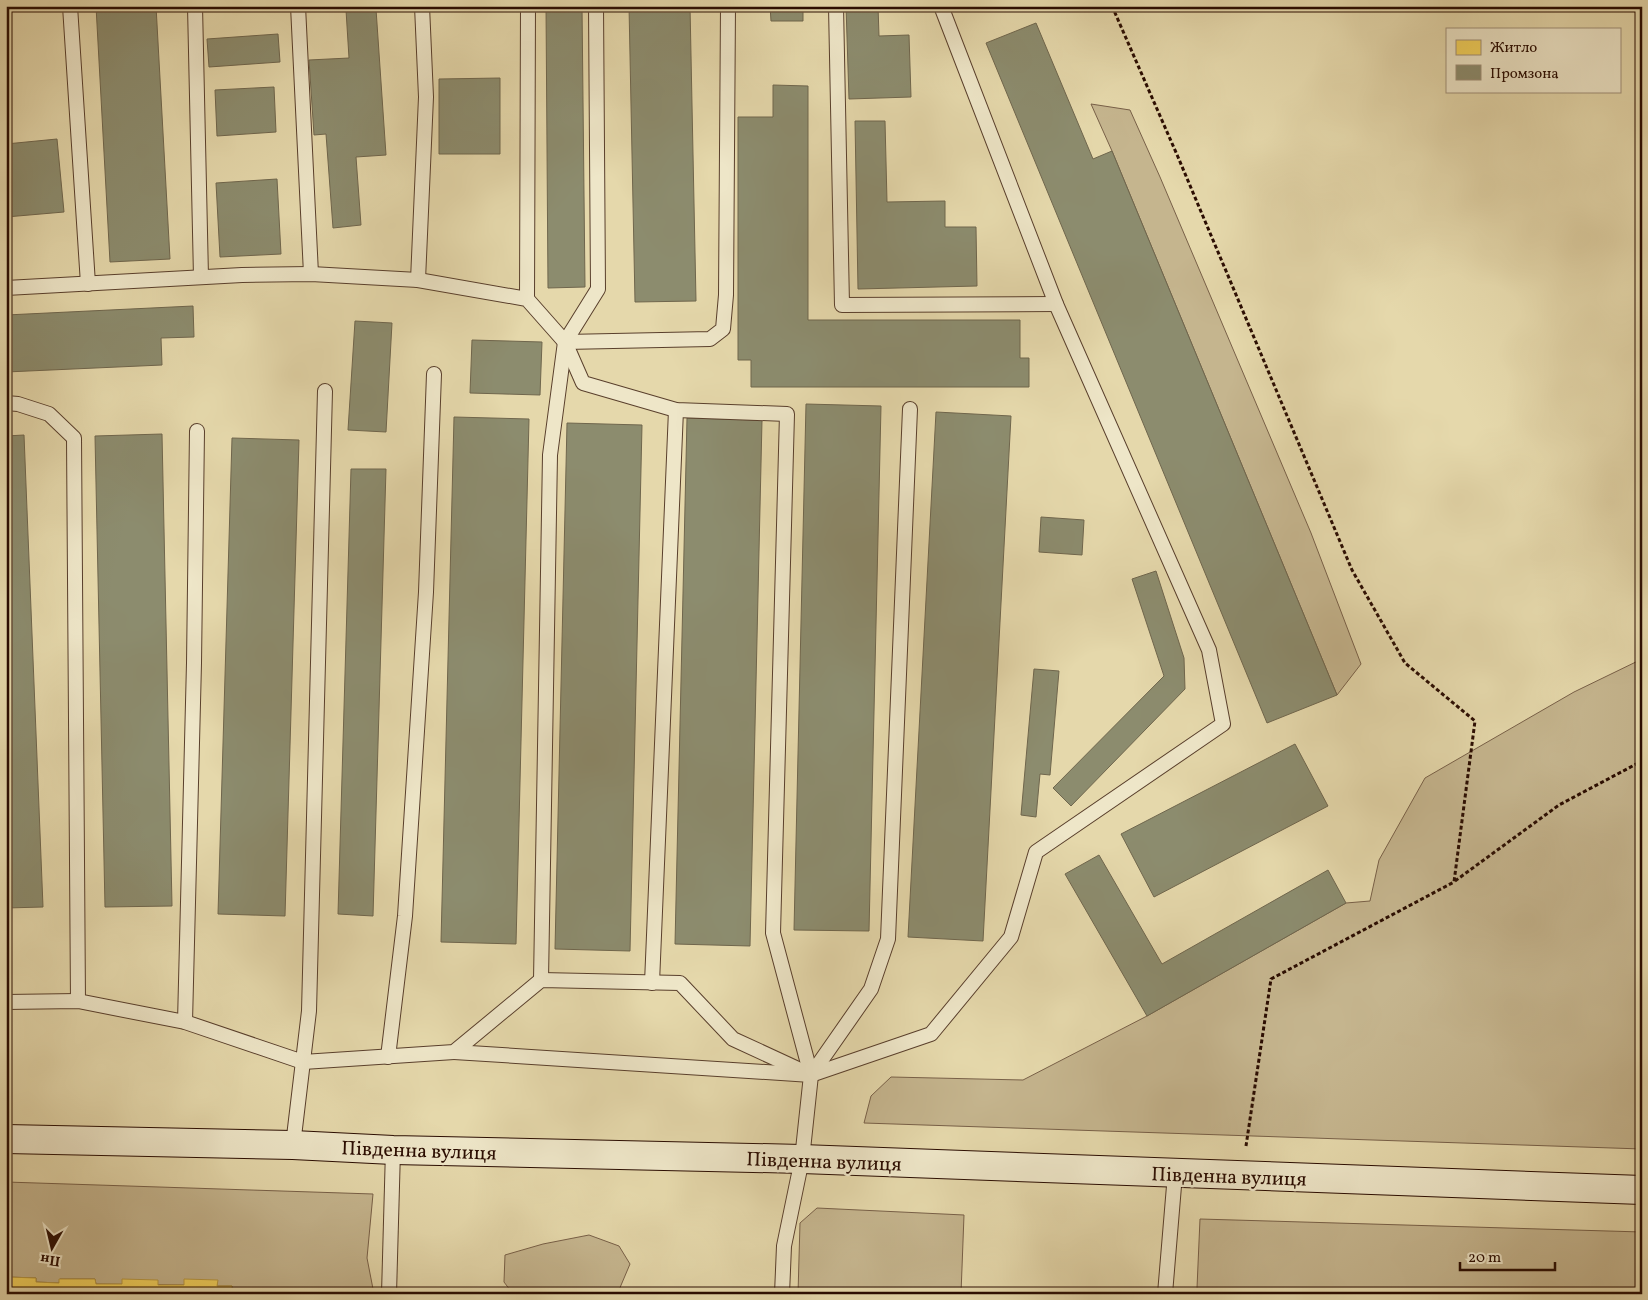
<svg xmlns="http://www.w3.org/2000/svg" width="1648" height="1300" viewBox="0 0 1648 1300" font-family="Vollkorn,serif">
	<rect width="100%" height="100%" fill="#e5d8ab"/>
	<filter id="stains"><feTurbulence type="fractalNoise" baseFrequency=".004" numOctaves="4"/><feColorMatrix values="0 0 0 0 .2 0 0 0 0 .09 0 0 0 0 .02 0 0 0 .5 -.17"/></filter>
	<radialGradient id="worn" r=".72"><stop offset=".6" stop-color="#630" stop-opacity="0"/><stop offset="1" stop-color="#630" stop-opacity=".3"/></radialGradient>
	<g fill="#c5b58e" stroke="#786048">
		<path d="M1091,104L1130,110L1160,177L1311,533L1361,664L1337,695L1112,151Z"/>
		<path d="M1642,659V1149L864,1123L871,1096L891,1077L1023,1080L1147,1016L1346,903L1370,901L1379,860L1425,778L1574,692Z"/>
		<path d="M6,1182L373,1194L367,1258L374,1294H232V1286H217V1281L184,1285L96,1284L95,1279H60L59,1283L36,1282V1278L8,1277V1282H6Z"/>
		<path d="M817,1208L964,1215L961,1294H798L800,1223Z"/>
		<path d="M1200,1219L1642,1232V1294H1194L1197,1288Z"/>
		<path d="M589,1235L619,1246L630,1264L619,1290L620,1294H513L504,1282L505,1255L543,1244Z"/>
	</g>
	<path fill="#f6d55c" stroke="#b99941" d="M8,1277L36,1278V1282L59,1283V1279H95L96,1284H122V1279L158,1280V1285H184V1279L218,1280L217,1286H232V1294H6Z"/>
	<g fill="#8c8c6e" stroke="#6f664d">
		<path d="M96,6H156L170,259L110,262Z"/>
		<path d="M546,6H582L585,287L548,288Z"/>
		<path d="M629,6H690L696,301L635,302Z"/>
		<path d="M770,6H803V21H771Z"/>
		<path d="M846,6H878L879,36L909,35L911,97L849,99Z"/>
		<path d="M376,9L386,155L356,157L361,225L333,228L326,134L314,135L309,60L349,58L346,10Z"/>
		<path d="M1036,23L1093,159L1112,151L1337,695L1267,723L986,43Z"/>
		<path d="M278,34L280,62L209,67L207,39Z"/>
		<path d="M500,78V154H439V79Z"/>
		<path d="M773,85L808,86V320H1020V358H1029V387H751V360H738V117H773Z"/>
		<path d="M274,87L276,132L217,136L215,90Z"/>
		<path d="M855,121H885L887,202L945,201V227H976L977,286L858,289Z"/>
		<path d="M57,139L64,212L6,217V144Z"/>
		<path d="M277,179L281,254L220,257L216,183Z"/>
		<path d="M193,306L194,337L161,338L162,365L6,372V315Z"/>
		<path d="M355,321L392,323L386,432L348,430Z"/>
		<path d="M472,340L542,342L540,395L470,393Z"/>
		<path d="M806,404L881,406L869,931L794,930Z"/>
		<path d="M936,412L1011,416L983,941L908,937Z"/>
		<path d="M454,417L529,419L516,944L441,942Z"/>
		<path d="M687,418L762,420L750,946L675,944Z"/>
		<path d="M567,423L642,425L630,951L555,949Z"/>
		<path d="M162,434L172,906L105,907L95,436Z"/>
		<path d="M24,435L43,907L6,908V436Z"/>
		<path d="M232,438L299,440L285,916L218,914Z"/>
		<path d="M351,469H386L373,916L338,914Z"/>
		<path d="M1041,517L1084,520L1082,555L1039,552Z"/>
		<path d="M1156,571L1184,658L1185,689L1071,806L1053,788L1164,676L1132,579Z"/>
		<path d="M1034,669L1059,671L1050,775L1040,774L1036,817L1021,815Z"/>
		<path d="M1295,744L1328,806L1154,897L1121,834Z"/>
		<path d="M1099,855L1162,964L1328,870L1346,903L1147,1016L1065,874Z"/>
	</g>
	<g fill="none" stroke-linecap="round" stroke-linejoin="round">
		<defs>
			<g id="lane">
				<path d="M70,6L88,284"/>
				<path d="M195,6L201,277"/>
				<path d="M298,6L311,274"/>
				<path d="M836,6L842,305L1056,304"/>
				<path d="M418,280L426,97L422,6"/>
				<path d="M6,288L242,275L311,274L418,280L527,299L565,342L583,383L676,410L787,414L773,933L811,1075"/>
				<path d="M527,299L528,6"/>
				<path d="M565,342L710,339L723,329L726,295L728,6"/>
				<path d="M6,403L18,404L49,414L74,438L78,1001"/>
				<path d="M541,980L550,455L565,342L598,289L596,6"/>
				<path d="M652,983L676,410"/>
				<path d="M6,1002L78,1001L185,1022L303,1062L454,1052L541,980L680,983L733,1039L811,1075L802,1159L784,1246L782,1294"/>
				<path d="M185,1022L194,663L197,431"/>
				<path d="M454,1052L811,1075L931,1034L1011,937L1036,852L1223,724L1209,650L1056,304L941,6"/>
				<path d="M388,1057L405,916L426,592L434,374"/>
				<path d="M811,1075L871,989L888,939L910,409"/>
				<path d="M293,1145L309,1011L325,391"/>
				<path d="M389,1294L393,1150"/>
				<path d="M1165,1294L1175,1174"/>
			</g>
			<path id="secondary" d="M6,1139L293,1145L393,1150L802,1159L1642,1190"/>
		</defs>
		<use href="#lane" stroke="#593f2c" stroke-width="16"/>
		<use href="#secondary" stroke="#2a0c01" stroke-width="30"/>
		<g stroke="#2a0c01" stroke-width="3" stroke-dasharray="4 2.5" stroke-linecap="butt">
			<path d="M1112,6L1178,157L1352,570L1405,663L1475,721L1454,882L1271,979L1246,1146"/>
			<path d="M1455,881L1559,805L1642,761"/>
		</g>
		<use href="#lane" stroke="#eee6c8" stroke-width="14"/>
		<use href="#secondary" stroke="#eee6c8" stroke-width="28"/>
	</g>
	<g text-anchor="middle" stroke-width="5" stroke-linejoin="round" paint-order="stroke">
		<g font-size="20" fill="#2a0c01" stroke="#eee6c8">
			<text transform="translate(419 1150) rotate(2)" y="7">Південна вулиця</text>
			<text transform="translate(824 1161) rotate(2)" y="7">Південна вулиця</text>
			<text transform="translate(1229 1176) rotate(2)" y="7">Південна вулиця</text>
		</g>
	</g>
	<rect width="1648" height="1300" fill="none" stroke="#e5d8ab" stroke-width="25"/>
	<rect x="8" y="8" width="1633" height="1285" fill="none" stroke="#2a0c01" stroke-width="2.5"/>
	<rect x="12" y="12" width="1623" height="1275" fill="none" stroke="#2a0c01"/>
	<rect x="1446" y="28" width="175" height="65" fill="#eee6c8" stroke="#a08f78"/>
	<rect x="1456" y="40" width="25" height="15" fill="#f6d55c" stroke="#a08f78"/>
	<text x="1490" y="52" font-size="15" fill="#2a0c01">Житло</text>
	<rect x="1456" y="65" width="25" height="15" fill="#8c8c6e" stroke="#a08f78"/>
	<text x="1490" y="78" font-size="15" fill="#2a0c01">Промзона</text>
	<g transform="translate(52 1248) rotate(188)" stroke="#eee6c8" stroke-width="4" paint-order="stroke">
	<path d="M0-4L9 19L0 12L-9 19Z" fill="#2a0c01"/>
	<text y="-8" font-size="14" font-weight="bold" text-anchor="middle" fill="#2a0c01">Пн</text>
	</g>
	<path d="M1460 1262v8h95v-8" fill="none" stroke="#2a0c01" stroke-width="2.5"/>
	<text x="1468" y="1262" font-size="15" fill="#2a0c01" stroke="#eee6c8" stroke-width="4" paint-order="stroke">20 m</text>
	<rect width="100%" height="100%" filter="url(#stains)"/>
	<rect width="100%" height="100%" fill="url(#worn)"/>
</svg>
